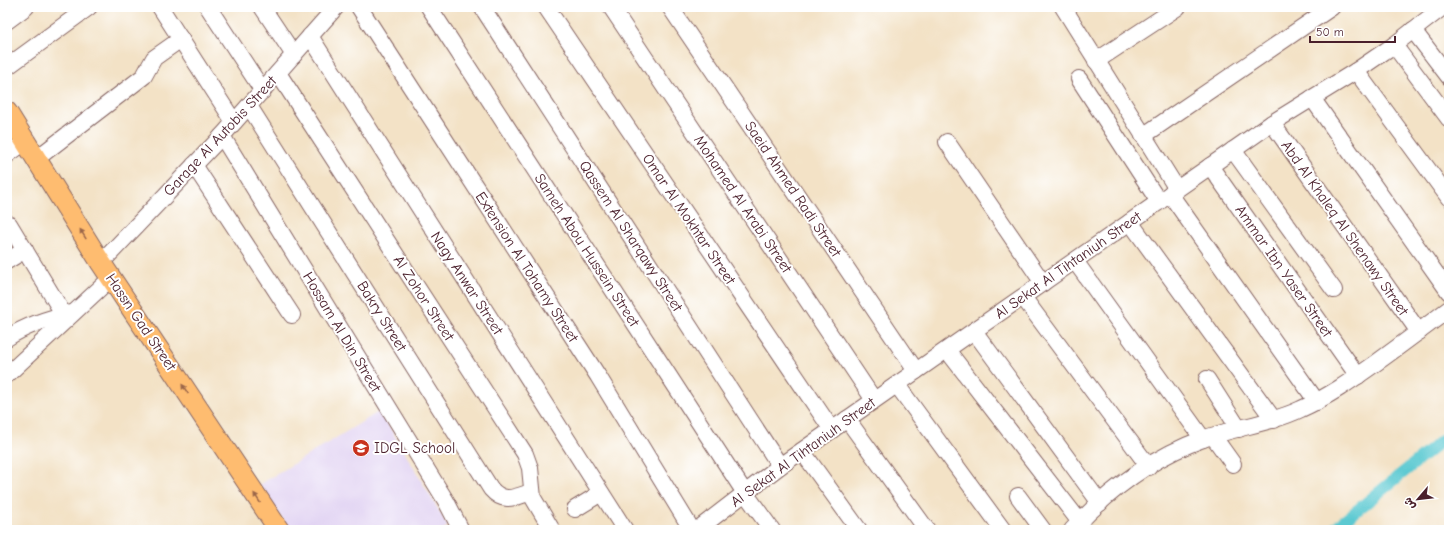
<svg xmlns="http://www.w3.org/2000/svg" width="1456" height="537" viewBox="0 0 1456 537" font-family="'Comic Neue','Playpen Sans Arabic',sans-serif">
	<rect width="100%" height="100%" fill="#fff"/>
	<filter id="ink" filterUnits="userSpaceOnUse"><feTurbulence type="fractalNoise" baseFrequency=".025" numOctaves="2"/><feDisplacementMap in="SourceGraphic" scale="8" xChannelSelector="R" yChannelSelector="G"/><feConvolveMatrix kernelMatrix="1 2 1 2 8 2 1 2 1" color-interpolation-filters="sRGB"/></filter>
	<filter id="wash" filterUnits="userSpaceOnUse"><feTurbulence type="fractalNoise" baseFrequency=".012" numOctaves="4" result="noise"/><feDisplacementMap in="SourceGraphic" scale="16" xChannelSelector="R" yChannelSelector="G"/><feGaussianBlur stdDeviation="0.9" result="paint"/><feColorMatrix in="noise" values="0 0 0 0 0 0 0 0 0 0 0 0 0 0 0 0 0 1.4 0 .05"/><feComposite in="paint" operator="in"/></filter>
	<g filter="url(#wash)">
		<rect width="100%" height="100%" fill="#f3e2c6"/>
		<path fill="#e2d4f3" d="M380,411L448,526L442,530H290L259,485Z"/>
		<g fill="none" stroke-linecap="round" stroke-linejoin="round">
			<path stroke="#5cc9d1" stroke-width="12" d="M1333,530L1449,435"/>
		</g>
	</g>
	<g filter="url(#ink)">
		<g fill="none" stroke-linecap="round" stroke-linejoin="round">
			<defs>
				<g id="minor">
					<path d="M160,7L234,122"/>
					<path d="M208,7L263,91"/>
					<path d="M262,7L294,55"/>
					<path d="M359,7L598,376L692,530"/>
					<path d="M429,7L745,493L772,530"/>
					<path d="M482,7L780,466"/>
					<path d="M546,7L832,430"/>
					<path d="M611,7L874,400"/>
					<path d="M670,7L916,371"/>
					<path d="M1063,7L1177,189"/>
					<path d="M7,21L26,7"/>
					<path d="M1413,30L1449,77"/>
					<path d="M310,36L625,530"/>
					<path d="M1394,45L1449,119"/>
					<path d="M1096,61L1178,7"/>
					<path d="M7,67L89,7"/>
					<path d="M1356,71L1449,198"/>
					<path d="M278,73L525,454L530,468L533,498L552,530"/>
					<path d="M1079,79L1159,202"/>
					<path d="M1312,98L1449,292"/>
					<path d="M249,106L491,489C504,504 515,497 531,492"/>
					<path d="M1272,123L1419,332"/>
					<path d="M222,136L446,501L461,530"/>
					<path d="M1143,136L1332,7"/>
					<path d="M947,142L1043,283"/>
					<path d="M1233,150L1334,290"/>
					<path d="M7,155L25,142"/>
					<path d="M36,159L144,76L154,58L181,39"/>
					<path d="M194,165L292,315"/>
					<path d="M1210,166L1358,376"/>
					<path d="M1170,194L1317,402"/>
					<path d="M1130,222L1274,420"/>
					<path d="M9,224L64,315"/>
					<path d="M7,261L25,250"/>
					<path d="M1075,261L1203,439"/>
					<path d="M101,263L222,136L336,7"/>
					<path d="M1023,297L1149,467"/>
					<path d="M974,331L1100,503"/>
					<path d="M7,338C27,325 48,318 72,313"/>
					<path d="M947,350L1080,522"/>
					<path d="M7,375L111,278"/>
					<path d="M1207,379L1239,429"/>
					<path d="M897,385L1003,530"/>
					<path d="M847,419L927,530"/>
					<path d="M1213,436L1233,464"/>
					<path d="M802,451L859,530"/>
					<path d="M1018,496L1043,530"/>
					<path d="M575,509L601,493"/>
					<path d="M697,530L780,466L1272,123L1356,71L1394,45L1443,7"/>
					<path d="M1072,530C1108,491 1153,457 1203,439C1235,427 1270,424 1301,409C1328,397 1352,380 1376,363C1401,345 1425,327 1449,309"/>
				</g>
				<path id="major" d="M7,112L101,263L279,530"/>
			</defs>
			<use href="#minor" stroke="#856361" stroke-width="18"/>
			<use href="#major" stroke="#856361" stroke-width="22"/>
			<use href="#minor" stroke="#fff" stroke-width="16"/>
			<use href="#major" stroke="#febc70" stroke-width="20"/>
		</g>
		<defs><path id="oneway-solid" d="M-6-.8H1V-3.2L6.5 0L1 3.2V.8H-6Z"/></defs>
		<g fill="#9b664a">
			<use href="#oneway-solid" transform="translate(83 234) rotate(-122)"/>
			<use href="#oneway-solid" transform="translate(185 389) rotate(-124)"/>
			<use href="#oneway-solid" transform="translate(257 498) rotate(-124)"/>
		</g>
	</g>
	<defs>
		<symbol id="school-disc" viewBox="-11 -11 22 22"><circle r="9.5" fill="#c8321e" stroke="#fff"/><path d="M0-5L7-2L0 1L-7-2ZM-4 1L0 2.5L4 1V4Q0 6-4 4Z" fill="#fff"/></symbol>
	</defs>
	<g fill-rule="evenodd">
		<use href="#school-disc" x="351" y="438" width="20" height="20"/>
	</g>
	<g text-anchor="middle" stroke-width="4" stroke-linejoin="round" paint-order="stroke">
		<g font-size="15" fill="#4a1f2b" stroke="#fff">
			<text transform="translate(220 136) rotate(-47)" y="5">Garage Al Autobis Street</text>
			<text transform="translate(793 189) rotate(56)" y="5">Saeid Ahmed Radi Street</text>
			<text transform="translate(743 204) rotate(56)" y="5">Mohamed Al Arabi Street</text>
			<text transform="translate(689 219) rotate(56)" y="5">Omar Al Mokhtar Street</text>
			<text transform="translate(1345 228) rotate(55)" y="5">Abd Al Khaleq Al Shenawy Street</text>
			<text transform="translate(631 236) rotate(57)" y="5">Qassem Al Sharqawy Street</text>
			<text transform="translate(587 250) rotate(57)" y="5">Sameh Abou Hussein Street</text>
			<text transform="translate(1068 265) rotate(-35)" y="5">Al Sekat Al Tihtaniuh Street</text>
			<text transform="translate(527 267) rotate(57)" y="5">Extension Al Tohamy Street</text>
			<text transform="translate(1284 271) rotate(55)" y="5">Ammar Ibn Yaser Street</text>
			<text transform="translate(467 283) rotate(57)" y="5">Nagy Anwar Street</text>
			<text transform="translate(424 298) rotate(57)" y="5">Al Zohor Street</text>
			<text transform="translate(382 316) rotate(58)" y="5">Bakry Street</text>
			<text transform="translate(141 322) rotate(56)" y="5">Hassn Gad Street</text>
			<text transform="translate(342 332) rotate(59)" y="5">Hossam Al Din Street</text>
			<text transform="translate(803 452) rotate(-36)" y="5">Al Sekat Al Tihtaniuh Street</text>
		</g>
		<g font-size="15" fill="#4a1f2b" stroke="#fff" text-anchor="start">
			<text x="374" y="453">IDGL School</text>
		</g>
	</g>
	<rect width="1456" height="537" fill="none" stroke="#fff" stroke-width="24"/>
	<g transform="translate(1418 499) rotate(242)" stroke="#ffffff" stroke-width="3" paint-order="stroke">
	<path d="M0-3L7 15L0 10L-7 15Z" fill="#4a1f2b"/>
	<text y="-6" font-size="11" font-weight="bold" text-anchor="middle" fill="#4a1f2b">ش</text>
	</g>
	<path d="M1310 36v6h85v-6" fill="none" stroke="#4a1f2b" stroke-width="2"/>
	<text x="1316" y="36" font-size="12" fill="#4a1f2b" stroke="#ffffff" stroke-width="3" paint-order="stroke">50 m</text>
</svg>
